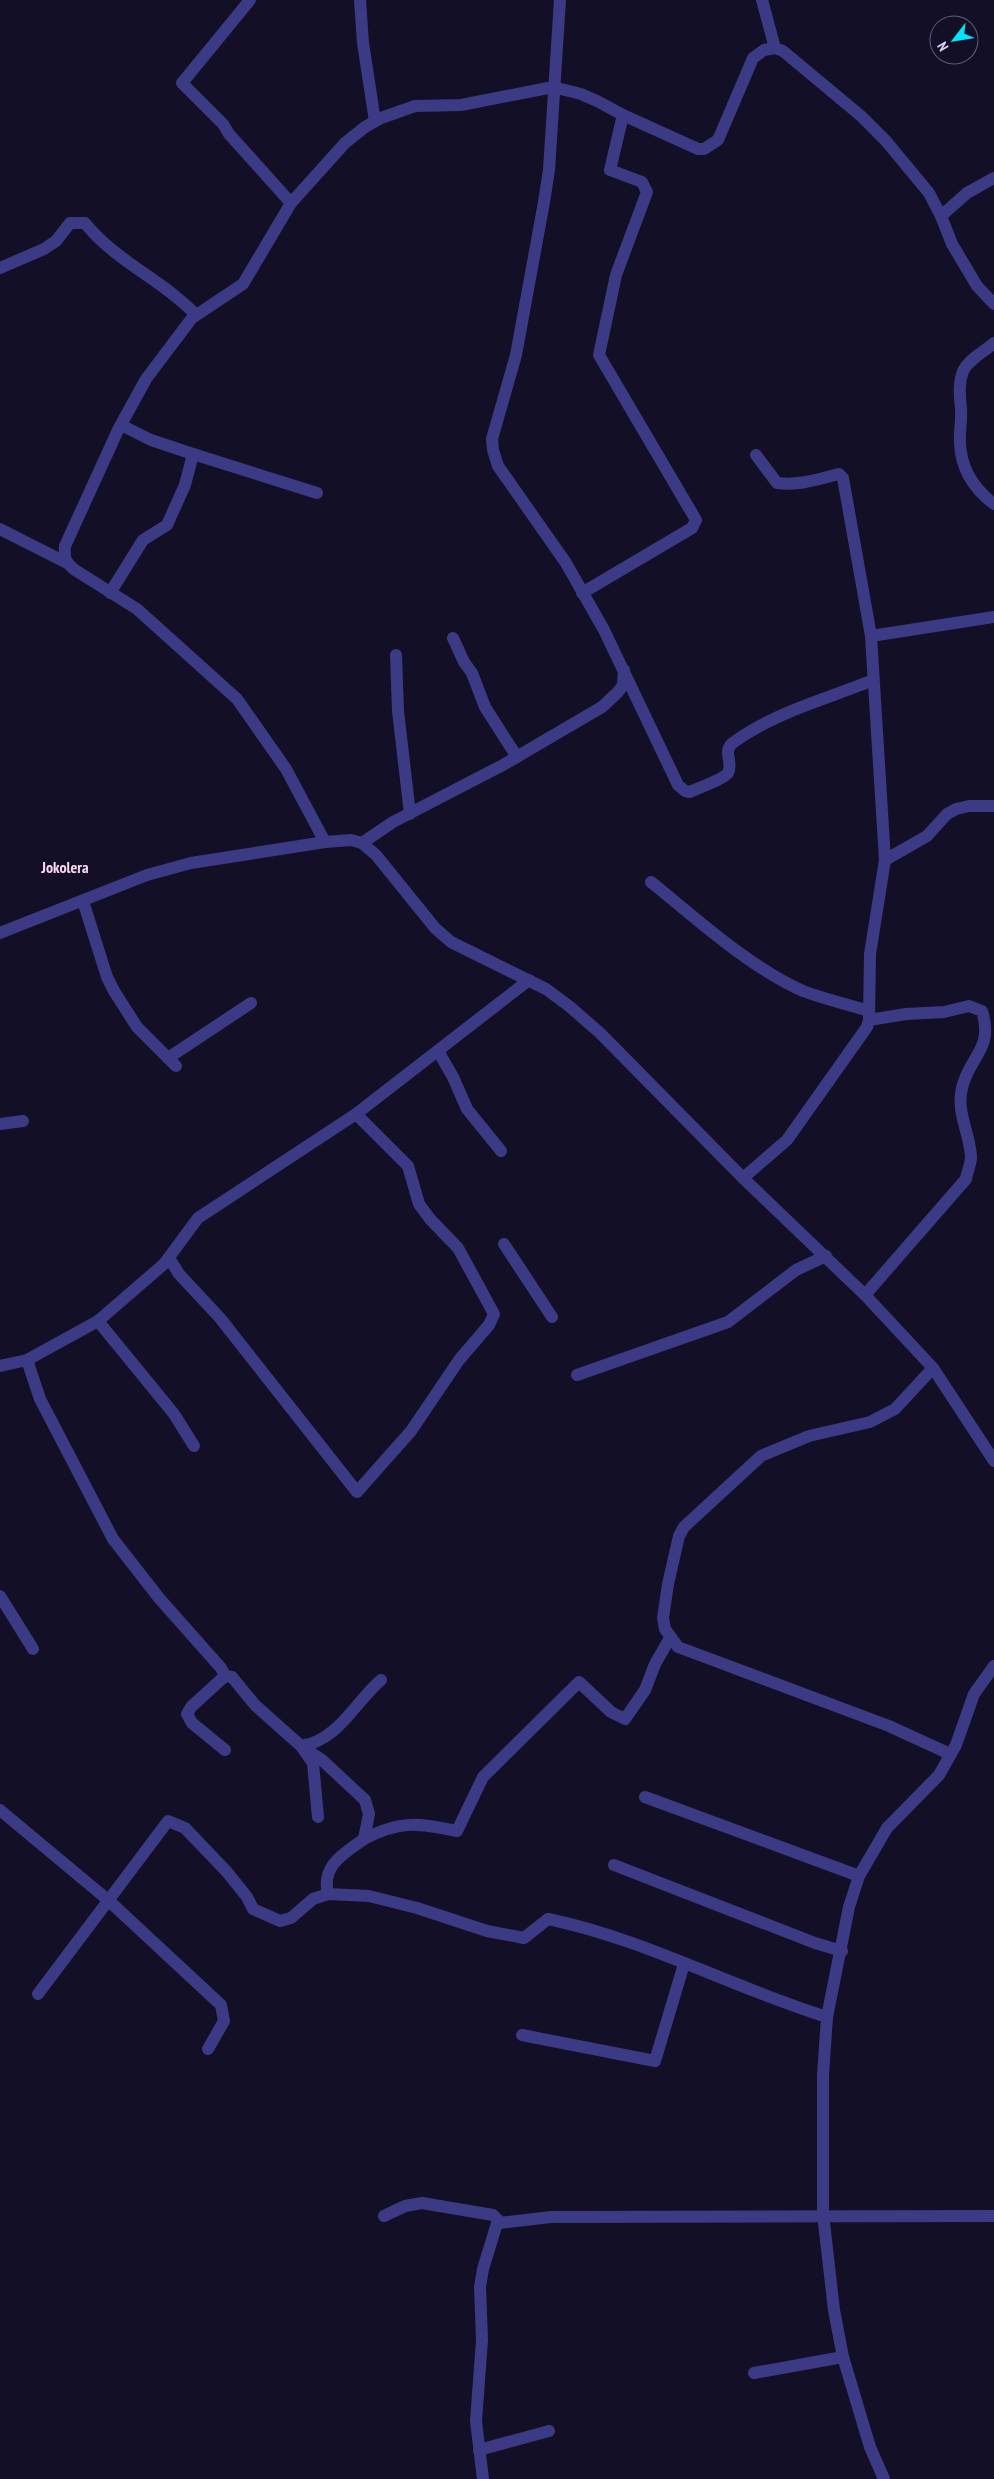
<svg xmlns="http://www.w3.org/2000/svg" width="994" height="2479" viewBox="0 0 994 2479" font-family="'PT Sans Narrow',sans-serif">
	<rect width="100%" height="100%" fill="#130f26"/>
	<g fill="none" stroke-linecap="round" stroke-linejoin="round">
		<g stroke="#3d3a85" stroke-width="12">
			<path d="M250,0L182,83L223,124L229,134L291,203"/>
			<path d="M360,0L363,43L375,121"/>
			<path d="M560,0L549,170L544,202L516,355L492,439L493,450L498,466L566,563L604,630L678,785L685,791L690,792C698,788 724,779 728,773C734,762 721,751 734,742C775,712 827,699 873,680"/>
			<path d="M762,0L775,48"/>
			<path d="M941,216L967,193L994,178"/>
			<path d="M0,268L44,249L56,241L70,223H85C115,261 163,280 196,315"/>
			<path d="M994,343C984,352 969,359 963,371C958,384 960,396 961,409C962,420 959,432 960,443C961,470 974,489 994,504"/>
			<path d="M193,454L317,493"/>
			<path d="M0,529L65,562"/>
			<path d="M110,593L143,540L167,525L185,485L193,454L151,440L121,425"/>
			<path d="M582,593L692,528L696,520L599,355L616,275L647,192L642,182L610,170L623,115"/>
			<path d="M871,636L994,617"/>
			<path d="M453,638L464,662L472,673L485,707L517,757"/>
			<path d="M396,655L398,711L410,814"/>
			<path d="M325,842L286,769L237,699L137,609L75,570C65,562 64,558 65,546L118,430L146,379L192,318L243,284L291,203L345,143L365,127L381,118L415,106L461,105L553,87L581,94L597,101L623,115L698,149H704L718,140L753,58L764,50L775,48L783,51L861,116L886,141L929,193L941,216L952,244L977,286L994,304"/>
			<path d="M362,843L393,822L503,765L602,707L618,692L623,685L624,670"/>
			<path d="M885,860L927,836L947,814L956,809L969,806H994"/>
			<path d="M651,882C697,919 749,967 803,991C824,999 847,1004 869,1011"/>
			<path d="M83,901L107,977L114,991L137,1027L176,1066"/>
			<path d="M0,933L147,875L191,863L325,842L351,840L362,843L376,855L435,928L451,942L546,989L569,1006L600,1033L743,1178L865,1295L933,1368L994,1461"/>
			<path d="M438,1051L453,1077L467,1109L501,1151"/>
			<path d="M168,1058L251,1003"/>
			<path d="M0,1124L23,1121"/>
			<path d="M743,1178L787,1140L867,1027L869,1020L870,954L885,860L871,636L843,478L839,474C818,479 799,486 777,483L756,455"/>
			<path d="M504,1244L552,1317"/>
			<path d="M169,1258L179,1274L220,1318L357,1492L411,1431L459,1360L489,1325L494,1314L458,1248L430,1219L419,1204L408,1166L356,1114"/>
			<path d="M865,1295L966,1179C967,1172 971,1164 971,1157C970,1133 956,1113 962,1088C969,1056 994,1050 982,1011L969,1006L944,1012L906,1014L869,1020"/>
			<path d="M98,1321L174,1414L194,1446"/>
			<path d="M27,1360L40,1399L113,1539L159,1598L221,1668L225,1676L191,1707L187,1714L192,1723L225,1750"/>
			<path d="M0,1366L27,1360L98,1321L164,1264L198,1218L356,1114L529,980"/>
			<path d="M933,1368L895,1409L870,1422L809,1436L761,1456L684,1527L679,1536L668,1584L663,1618L665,1629L678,1647L889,1726L950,1754"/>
			<path d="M577,1375L728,1322L796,1270L826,1256"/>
			<path d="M0,1596L33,1649"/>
			<path d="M225,1676L232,1677L255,1705L301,1746C338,1741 355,1702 381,1680"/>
			<path d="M645,1797L859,1876"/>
			<path d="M0,1810L108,1900L221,2005L224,2021L208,2049"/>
			<path d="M318,1817L313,1763L301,1746L322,1760L365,1800L369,1814L364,1839C343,1854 321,1866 328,1894"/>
			<path d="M364,1839C401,1820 417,1823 457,1831L483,1777L579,1682L611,1712L625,1719L645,1690L655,1664L670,1638"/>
			<path d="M614,1865L815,1943L842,1951"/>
			<path d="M38,1994L168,1821L185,1828L227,1872L247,1897L253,1909L280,1921L291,1918L313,1899L328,1894L369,1896L417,1908L487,1931L524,1938L548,1919C645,1939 733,1988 827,2017"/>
			<path d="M522,2035L655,2061L684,1964"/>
			<path d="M384,2216L405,2206L422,2203L493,2215L498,2220L483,2269L480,2287L482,2340L476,2421L483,2479"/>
			<path d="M499,2223L551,2217L994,2216"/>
			<path d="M754,2373L843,2357"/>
			<path d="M479,2450L549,2431"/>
			<path d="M884,2479L870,2447L843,2357L834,2310L823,2214V2075L827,2017L849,1907L859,1876L887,1828L939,1775L956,1745L974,1694L994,1666"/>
		</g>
	</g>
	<g text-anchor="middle" stroke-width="4" stroke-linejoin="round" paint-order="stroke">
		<g font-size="16" font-weight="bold" fill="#ffd6f0" stroke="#130f26">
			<text x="65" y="873">Jokolera</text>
		</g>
	</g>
	<g transform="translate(954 40) rotate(239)"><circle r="24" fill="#130f26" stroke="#625e7d"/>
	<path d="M0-4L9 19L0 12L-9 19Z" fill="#00e5ff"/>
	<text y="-8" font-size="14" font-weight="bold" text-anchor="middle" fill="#d9d4ff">N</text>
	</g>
</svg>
